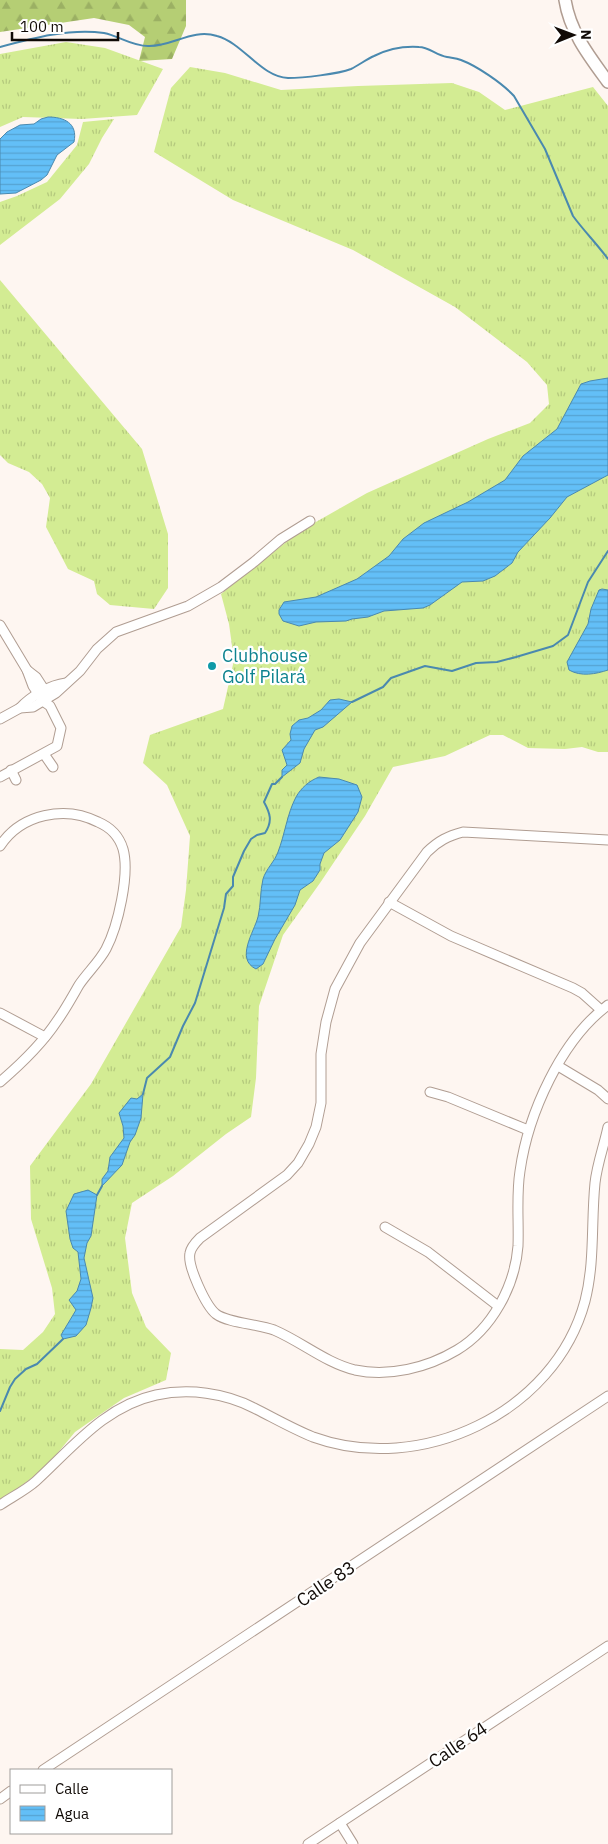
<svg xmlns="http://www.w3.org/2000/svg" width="608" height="1844" viewBox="0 0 608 1844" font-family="'IBM Plex Sans',sans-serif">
	<defs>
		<pattern id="grass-tufts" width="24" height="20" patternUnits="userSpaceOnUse" patternTransform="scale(1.25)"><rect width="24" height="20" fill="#d3ec93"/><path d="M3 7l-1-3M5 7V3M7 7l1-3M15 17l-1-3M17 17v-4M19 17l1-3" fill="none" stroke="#b4c97d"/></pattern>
		<pattern id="forest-firs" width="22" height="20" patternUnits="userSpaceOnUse" patternTransform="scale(1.25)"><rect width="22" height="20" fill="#b5ce74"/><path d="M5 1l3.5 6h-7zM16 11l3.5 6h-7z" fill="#9bb063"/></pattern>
		<pattern id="water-rules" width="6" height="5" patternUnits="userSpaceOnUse" patternTransform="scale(1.25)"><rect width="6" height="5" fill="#63bff7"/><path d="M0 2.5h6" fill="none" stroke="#55a3d2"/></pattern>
	</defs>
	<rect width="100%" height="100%" fill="#fef6f1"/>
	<g fill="url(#grass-tufts)">
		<path d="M66,42L105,48L163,69L137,115L82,119L23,117L0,127V54Z"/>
		<path d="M190,67L225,73L281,90L358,86L452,83L479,92L505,110L593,87L608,106V752H598L582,747L565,749L528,748L503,735H490L445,756L393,767L365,816L320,883L283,935L259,1006L256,1078L251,1117L226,1134L173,1176L132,1203L125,1238L132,1293L146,1327L171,1353L166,1380L124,1398L75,1432L46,1467L0,1502V1349L23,1350L43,1332L55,1314L52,1288L31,1219L30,1166L91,1084L181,927L186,890L190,836L167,785L143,763L150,735L223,709L234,660L229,624L221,594L300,531L367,493L488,439L530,423L549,404L547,385L527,362L455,307L353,250L233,200L154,152L171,88Z"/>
		<path d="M114,119L102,138L89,164L60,199L0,245V202L17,196L47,182L77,145L83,122Z"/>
		<path d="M0,280L142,449L168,534V588L154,609L110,605L97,594L94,581L68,569L46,527L50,498L42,484L29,472L8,463L0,455Z"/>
	</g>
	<path fill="url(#forest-firs)" d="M0,0H186V26L172,59L139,61L145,37L129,25L94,18L0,32Z"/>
	<g fill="url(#water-rules)" stroke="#4a89af">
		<path d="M48,117C64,117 78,123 74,142L57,155L47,175L41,180L16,193L0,194V139L7,132L20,125L34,124L41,119Z"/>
		<path d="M608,378V475L567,497L550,518L518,552L512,563L495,576L483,581L462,582L430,605L423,608L384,611L368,617L352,619L346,621L316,622L299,626L283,621L279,614V610L284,602L316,597L357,579L389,556L403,539L424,523L468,502L505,480L523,456L557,429L581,384L590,381Z"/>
		<path d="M602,589L608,590V670C596,674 581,677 569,670L567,662L588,624L591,609L599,590Z"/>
		<path d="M339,699L352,702L323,727L315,730L304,749L300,763L282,777V770L287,765L282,750L291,740L290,734L292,726L299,720L308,718L321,710L330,700Z"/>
		<path d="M319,777L339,779L357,785L362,797L358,812L340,840L324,853L320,864V870L313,881L300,890L295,905L275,939L263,964L256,969C235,959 254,932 258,917C261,905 260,891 263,879C266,869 275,861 278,852C285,834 287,814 296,797C301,788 309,781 319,777Z"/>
		<path d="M143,1094L141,1118L135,1135L130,1142L122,1165L102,1186V1179L108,1171L110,1157L124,1138L123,1126L119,1113L131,1098L137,1099Z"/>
		<path d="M88,1190L97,1195L91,1236L87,1243L84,1258L93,1298L91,1308L86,1325L76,1336L63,1339L61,1335L76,1310L69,1300L77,1291L81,1279L78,1252L73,1248L70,1239L66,1211L74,1194Z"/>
	</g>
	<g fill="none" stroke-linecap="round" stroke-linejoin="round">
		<g stroke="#4a89af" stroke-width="2">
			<path d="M0,47C33,38 70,28 104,33C119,36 132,46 148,46C172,47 192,28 217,36C243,43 261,77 288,78C303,78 338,74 351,69C359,65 367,59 374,56C388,49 404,46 419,47C429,47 436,55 447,57C452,58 456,58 461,60C477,66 502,83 514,96L545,149L573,216C584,231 597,244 608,259"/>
			<path d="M352,702L383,687L391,678L425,666L452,671L476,663L497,662L516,657L553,646L568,635L588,582L608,551"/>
			<path d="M143,1094L147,1078L170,1057L183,1026L195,1003L224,908L226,894L233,886V877L244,851L251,839L257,835L265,833C273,821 270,813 264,802L272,784H275L282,777"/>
			<path d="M97,1195L102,1186"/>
			<path d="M0,1411L10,1387L15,1379L26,1369L37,1364L63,1339"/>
		</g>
		<defs>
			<g id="street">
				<path d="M0,625L27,670L33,686L43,701L50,706L61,728L57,746L0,777"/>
				<path d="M27,670L36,677L47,694"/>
				<path d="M20,708C31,696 50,685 66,683"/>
				<path d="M0,719L20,708L33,707L56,693L80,671L97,649L116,632L188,606L221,587L254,562L281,539L310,521"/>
				<path d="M44,754L53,767"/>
				<path d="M11,770L16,780"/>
				<path d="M608,840L463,832C448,836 438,841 427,852L360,943L335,989L326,1022L321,1054V1103L316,1127L309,1144L298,1163L287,1175L200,1238C196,1242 191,1247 190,1253C187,1266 206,1306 216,1314C228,1323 258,1324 274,1330C302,1342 326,1363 355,1370C389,1377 427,1368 457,1350C492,1329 515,1286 518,1246C519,1221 516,1196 520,1171C528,1114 561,1040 608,1005"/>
				<path d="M0,846C21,814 65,805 98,822C110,827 119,836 123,849C130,874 118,926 106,949C99,962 87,973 79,985C72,997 65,1010 57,1021C42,1044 21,1064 0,1082"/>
				<path d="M389,902L451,936L573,988L582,993L601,1010"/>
				<path d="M0,1013L45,1037"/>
				<path d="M558,1066L598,1090L608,1099"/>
				<path d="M430,1092L448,1097L528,1130"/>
				<path d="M385,1227L428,1252L498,1306"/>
				<path d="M0,1505C12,1497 26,1490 36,1481C73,1447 105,1406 156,1395C189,1388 225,1393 254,1408C274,1418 293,1429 313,1437C420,1476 555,1413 585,1301C595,1262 591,1223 595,1183C597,1164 604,1146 608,1127"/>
				<path d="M43,1770L608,1396"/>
				<path d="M0,1799L11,1791"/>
				<path d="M340,1823L353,1844"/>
				<path d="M308,1844L608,1646"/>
			</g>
			<path id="secondary" d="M565,0C570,32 589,56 608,82"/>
		</defs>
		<use href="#street" stroke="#b09d92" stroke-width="11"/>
		<use href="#secondary" stroke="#b09d92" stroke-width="14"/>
		<use href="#street" stroke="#fff" stroke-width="9"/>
		<use href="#secondary" stroke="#fff" stroke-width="11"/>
	</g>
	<circle fill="#0f9aa8" stroke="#fff" stroke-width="2" cx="212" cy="666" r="5"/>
	<g text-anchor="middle" stroke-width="4.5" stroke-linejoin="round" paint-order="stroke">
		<g font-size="18" fill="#0d838f" stroke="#fff" text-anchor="start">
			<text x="222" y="662">Clubhouse<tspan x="222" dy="21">Golf Pilará</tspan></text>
		</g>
		<g font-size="18" fill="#100a06" stroke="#fff">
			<text transform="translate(326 1584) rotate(-34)" y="6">Calle 83</text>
			<text transform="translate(458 1745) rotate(-34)" y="6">Calle 64</text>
		</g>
	</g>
	<rect x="10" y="1769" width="162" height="65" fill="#ffffff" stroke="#9f9d9b"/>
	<rect x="20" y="1785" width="25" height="8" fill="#ffffff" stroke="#9f9d9b"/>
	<text x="55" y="1794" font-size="15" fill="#100a06">Calle</text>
	<rect x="20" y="1806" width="25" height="15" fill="url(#water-rules)" stroke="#9f9d9b"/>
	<text x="55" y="1819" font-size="15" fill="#100a06">Agua</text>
	<g transform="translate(573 35) rotate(89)" stroke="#ffffff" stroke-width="4" paint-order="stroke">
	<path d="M0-4L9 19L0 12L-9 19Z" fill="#100a06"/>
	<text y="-8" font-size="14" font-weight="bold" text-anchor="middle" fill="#100a06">N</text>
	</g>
	<path d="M12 32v8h106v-8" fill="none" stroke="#100a06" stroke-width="2.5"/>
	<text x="20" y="32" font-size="15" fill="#100a06" stroke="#ffffff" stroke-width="4" paint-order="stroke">100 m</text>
</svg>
